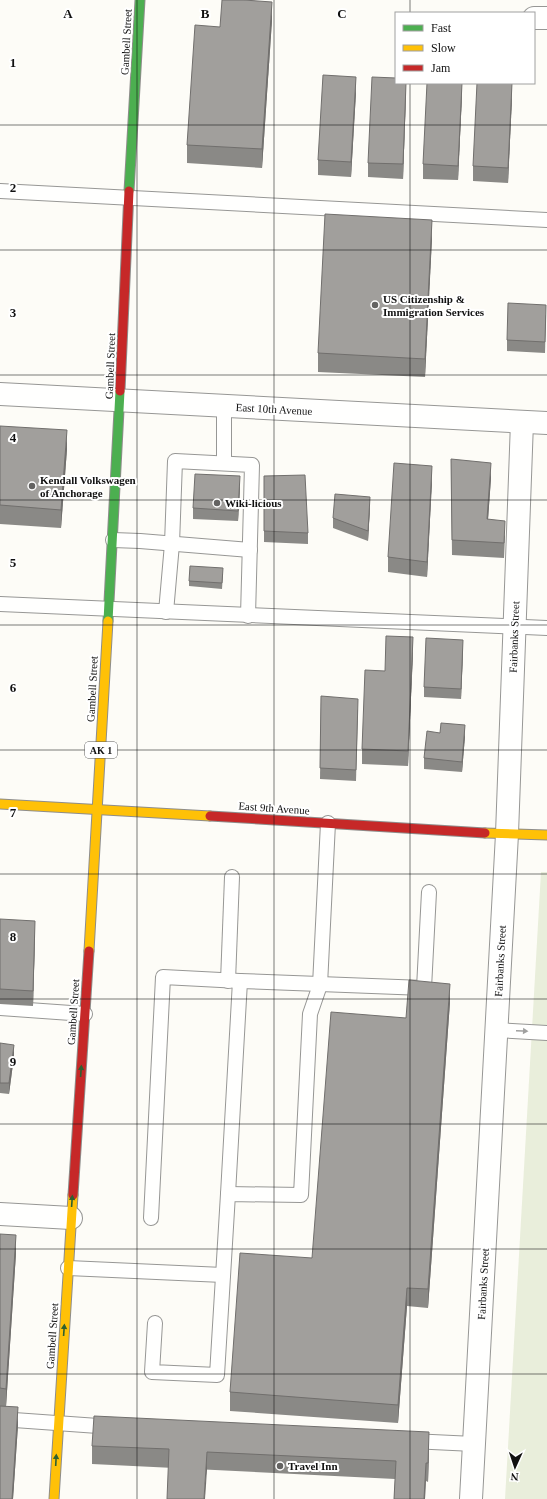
<svg xmlns="http://www.w3.org/2000/svg" width="547" height="1499" viewBox="0 0 547 1499" font-family="Georgia,serif">
	<rect width="100%" height="100%" fill="#fdfcf7"/>
	<path fill="#e9eedb" d="M541,872H547V1499H505Z"/>
	<g fill="none" stroke-linecap="round" stroke-linejoin="round">
		<defs>
			<g id="lane">
				<path d="M0,191L547,220"/>
				<path d="M224,463V406"/>
				<path d="M113,540L140,541L250,550"/>
				<path d="M0,604L547,628"/>
				<path d="M166,612L172,544L175,461L252,465L248,616"/>
				<path d="M228,981L232,877"/>
				<path d="M0,1008L85,1014"/>
				<path d="M496,1030L547,1033"/>
				<path d="M228,1194L240,981L424,988L429,892"/>
				<path d="M151,1218L163,977L240,981"/>
				<path d="M68,1268L223,1275"/>
				<path d="M155,1323L152,1372L217,1375L228,1194L301,1195L310,1014L320,985L328,823"/>
				<path d="M0,1419L112,1427"/>
				<path d="M411,1441L474,1444"/>
			</g>
			<g id="street">
				<path d="M534,18H547"/>
				<path d="M0,394L547,423"/>
				<path d="M0,1214L71,1218"/>
				<path d="M471,1499L507,834L522,422"/>
			</g>
			<g id="fast">
				<path d="M129,191L140,0"/>
				<path d="M108,621L120,391"/>
			</g>
			<g id="slow">
				<path d="M0,804L210,816"/>
				<path d="M485,833L547,835"/>
				<path d="M89,951L108,621"/>
				<path d="M54,1499L73,1195"/>
			</g>
			<g id="jam">
				<path d="M120,391L129,191"/>
				<path d="M210,816L485,833"/>
				<path d="M73,1195L89,951"/>
			</g>
		</defs>
		<use href="#lane" stroke="#979795" stroke-width="16"/>
		<use href="#street" stroke="#979795" stroke-width="24"/>
		<use href="#fast" stroke="#8e8d8b" stroke-width="11"/>
		<use href="#slow" stroke="#8e8d8b" stroke-width="11"/>
		<use href="#jam" stroke="#8e8d8b" stroke-width="11"/>
		<use href="#lane" stroke="#fffffe" stroke-width="14"/>
		<use href="#street" stroke="#fffffe" stroke-width="22"/>
		<use href="#fast" stroke="#4caf50" stroke-width="9"/>
		<use href="#slow" stroke="#ffc107" stroke-width="9"/>
		<use href="#jam" stroke="#c62828" stroke-width="9"/>
	</g>
	<g fill="#8a8986">
		<path d="M272,20L262,168L187,163V145L220,27Z"/>
		<path d="M356,92L351,177L318,175V160Z"/>
		<path d="M406,94L403,179L368,177V163Z"/>
		<path d="M462,95L458,180L423,179V164Z"/>
		<path d="M512,98L508,183L473,181V166Z"/>
		<path d="M432,238L425,377L318,372V353Z"/>
		<path d="M546,315L545,353L507,351V340Z"/>
		<path d="M0,426L67,449L61,528L0,524Z"/>
		<path d="M451,459L491,478L488,519L505,536L504,558L452,555Z"/>
		<path d="M264,476L308,533V544L264,542Z"/>
		<path d="M432,481L427,577L388,572V557Z"/>
		<path d="M240,487L238,521L193,519V508Z"/>
		<path d="M370,508L368,541L333,528V518Z"/>
		<path d="M223,574L222,589L189,586V581Z"/>
		<path d="M463,651L461,699L424,697V687Z"/>
		<path d="M413,652L408,766L362,764V749L385,671Z"/>
		<path d="M321,696L358,710L356,781L320,779Z"/>
		<path d="M465,736L462,772L424,769V758Z"/>
		<path d="M0,919L35,936L33,1006L0,1004Z"/>
		<path d="M450,1002L428,1308L407,1306L398,1423L230,1411V1392L312,1258L406,1018Z"/>
		<path d="M0,1043L14,1056L9,1094L0,1093Z"/>
		<path d="M0,1234L16,1253L6,1406L18,1425L13,1499H0Z"/>
		<path d="M92,1446L429,1450L428,1482L426,1481L425,1499H394L395,1479L92,1464Z"/>
	</g>
	<g fill="#716f6d">
		<path d="M272,2V20L262,168V149Z"/>
		<path d="M356,77V92L351,177V162Z"/>
		<path d="M406,83V94L403,179V164Z"/>
		<path d="M462,83V95L458,180V166Z"/>
		<path d="M512,83V98L508,183V168Z"/>
		<path d="M432,220V238L425,377V359Z"/>
		<path d="M67,430V449L61,528V510Z"/>
		<path d="M491,463V478L487,534V519Z"/>
		<path d="M432,466V481L427,577V562Z"/>
		<path d="M240,476V487L238,521V511Z"/>
		<path d="M370,497V508L368,541V531Z"/>
		<path d="M413,637V652L408,766V751Z"/>
		<path d="M463,640V651L461,699V689Z"/>
		<path d="M465,725V736L462,772V762Z"/>
		<path d="M35,921V936L33,1006V991Z"/>
		<path d="M450,984V1002L428,1308V1289Z"/>
		<path d="M14,1045V1056L9,1094V1083Z"/>
		<path d="M16,1235V1253L6,1407V1389Z"/>
		<path d="M407,1288V1306L398,1423V1405Z"/>
		<path d="M18,1407V1425L13,1499H12Z"/>
		<path d="M429,1432V1450L428,1482V1463Z"/>
		<path d="M207,1452V1470L205,1499H204Z"/>
		<path d="M426,1463L425,1499H424Z"/>
	</g>
	<g fill="#a19f9c" stroke="#716f6d">
		<path d="M222,0H244L272,2L262,149L187,145L195,25L220,27Z"/>
		<path d="M323,75L356,77L351,162L318,160Z"/>
		<path d="M372,77L396,78V83H406L403,164L368,163Z"/>
		<path d="M427,83H462L458,166L423,164Z"/>
		<path d="M477,83H512L508,168L473,166Z"/>
		<path d="M325,214L432,220L425,359L318,353Z"/>
		<path d="M508,303L546,305L545,342L507,340Z"/>
		<path d="M0,426L67,430L61,510L0,505Z"/>
		<path d="M451,459L491,463L487,519L505,521L504,543L452,540Z"/>
		<path d="M394,463L432,466L427,562L388,557Z"/>
		<path d="M195,474L240,476L238,511L193,508Z"/>
		<path d="M305,475L308,533L264,531V476Z"/>
		<path d="M335,494L370,497L368,531L333,518Z"/>
		<path d="M190,566L223,568L222,583L189,581Z"/>
		<path d="M386,636L413,637L408,751L362,749L365,670L385,671Z"/>
		<path d="M426,638L463,640L461,689L424,687Z"/>
		<path d="M321,696L358,699L356,770L320,768Z"/>
		<path d="M441,723L465,725L462,762L424,758L427,731L440,733Z"/>
		<path d="M0,919L35,921L33,991L0,989Z"/>
		<path d="M409,980L450,984L428,1289L407,1288L398,1405L230,1392L240,1253L312,1258L331,1012L406,1018Z"/>
		<path d="M0,1043L14,1045L9,1083H0Z"/>
		<path d="M0,1234L16,1235L6,1389L0,1388Z"/>
		<path d="M0,1406L18,1407L12,1499H0Z"/>
		<path d="M94,1416L429,1432L428,1463H426L424,1499H394L396,1461L207,1452L204,1499H167L169,1449L92,1446Z"/>
	</g>
	<defs><path id="oneway-solid" d="M-6-.8H1V-3.2L6.5 0L1 3.2V.8H-6Z"/></defs>
	<use fill="#a0a09f" href="#oneway-solid" transform="translate(522 1031) rotate(3)"/>
	<g fill="#2e6030">
		<use href="#oneway-solid" transform="translate(81 1071) rotate(-86)"/>
		<use href="#oneway-solid" transform="translate(72 1201) rotate(-86)"/>
		<use href="#oneway-solid" transform="translate(64 1330) rotate(-86)"/>
		<use href="#oneway-solid" transform="translate(56 1460) rotate(-87)"/>
	</g>
	<path fill="none" stroke="#111" stroke-width="1" stroke-opacity="0.55" d="M137,0V1499M274,0V1499M410,0V13M410,83V1499M0,125H547M0,250H547M0,375H547M0,500H547M0,625H547M0,750H547M0,874H547M0,999H547M0,1124H547M0,1249H547M0,1374H547"/>
	<g fill="#646362" stroke="#fff" stroke-width="1.5">
		<circle cx="375" cy="305" r="4"/>
		<circle cx="32" cy="486" r="4"/>
		<circle cx="217" cy="503" r="4"/>
		<circle cx="280" cy="1466" r="4"/>
	</g>
	<g text-anchor="middle" stroke-width="4" stroke-linejoin="round" paint-order="stroke">
		<rect fill="#fff" stroke="#585858" stroke-width="1" x="85" y="742" width="32" height="16" rx="3"/>
		<g font-size="10" font-weight="bold" fill="#111">
			<text x="101" y="754">AK 1</text>
		</g>
		<g font-size="11" fill="#111" stroke="#fff">
			<text transform="translate(126 42) rotate(-87)" y="4">Gambell Street</text>
			<text transform="translate(110 366) rotate(-88)" y="4">Gambell Street</text>
			<text transform="translate(274 409) rotate(3)" y="4">East 10th Avenue</text>
			<text transform="translate(514 637) rotate(-88)" y="4">Fairbanks Street</text>
			<text transform="translate(92 689) rotate(-87)" y="4">Gambell Street</text>
			<text transform="translate(274 808) rotate(4)" y="4">East 9th Avenue</text>
			<text transform="translate(500 961) rotate(-87)" y="4">Fairbanks Street</text>
			<text transform="translate(73 1012) rotate(-86)" y="4">Gambell Street</text>
			<text transform="translate(483 1284) rotate(-87)" y="4">Fairbanks Street</text>
			<text transform="translate(52 1336) rotate(-86)" y="4">Gambell Street</text>
		</g>
		<g font-size="11" font-weight="bold" fill="#111" stroke="#fff" text-anchor="start">
			<text x="383" y="303">US Citizenship &amp;<tspan x="383" dy="13">Immigration Services</tspan></text>
			<text x="40" y="484">Kendall Volkswagen<tspan x="40" dy="13">of Anchorage</tspan></text>
			<text x="225" y="507">Wiki-licious</text>
			<text x="288" y="1470">Travel Inn</text>
		</g>
	</g>
	<g font-size="13" text-anchor="middle" font-weight="bold" fill="#111" stroke="#fff" stroke-width="4" stroke-linejoin="round" paint-order="stroke">
		<text x="68" y="18">A</text>
		<text x="205" y="18">B</text>
		<text x="342" y="18">C</text>
		<text x="13" y="67">1</text>
		<text x="13" y="192">2</text>
		<text x="13" y="317">3</text>
		<text x="13" y="442">4</text>
		<text x="13" y="567">5</text>
		<text x="13" y="692">6</text>
		<text x="13" y="817">7</text>
		<text x="13" y="941">8</text>
		<text x="13" y="1066">9</text>
	</g>
	<rect x="395" y="12" width="140" height="72" fill="#ffffff" stroke="#a0a0a0"/>
	<rect x="403" y="25" width="20" height="6" fill="#4caf50" stroke="#a0a0a0"/>
	<text x="431" y="32" font-size="12" fill="#111111">Fast</text>
	<rect x="403" y="45" width="20" height="6" fill="#ffc107" stroke="#a0a0a0"/>
	<text x="431" y="52" font-size="12" fill="#111111">Slow</text>
	<rect x="403" y="65" width="20" height="6" fill="#c62828" stroke="#a0a0a0"/>
	<text x="431" y="72" font-size="12" fill="#111111">Jam</text>
	<g transform="translate(515 1467) rotate(183)" stroke="#ffffff" stroke-width="3" paint-order="stroke">
	<path d="M0-3L7 15L0 10L-7 15Z" fill="#111111"/>
	<text y="-6" font-size="11" font-weight="bold" text-anchor="middle" fill="#111111">N</text>
	</g>
</svg>
